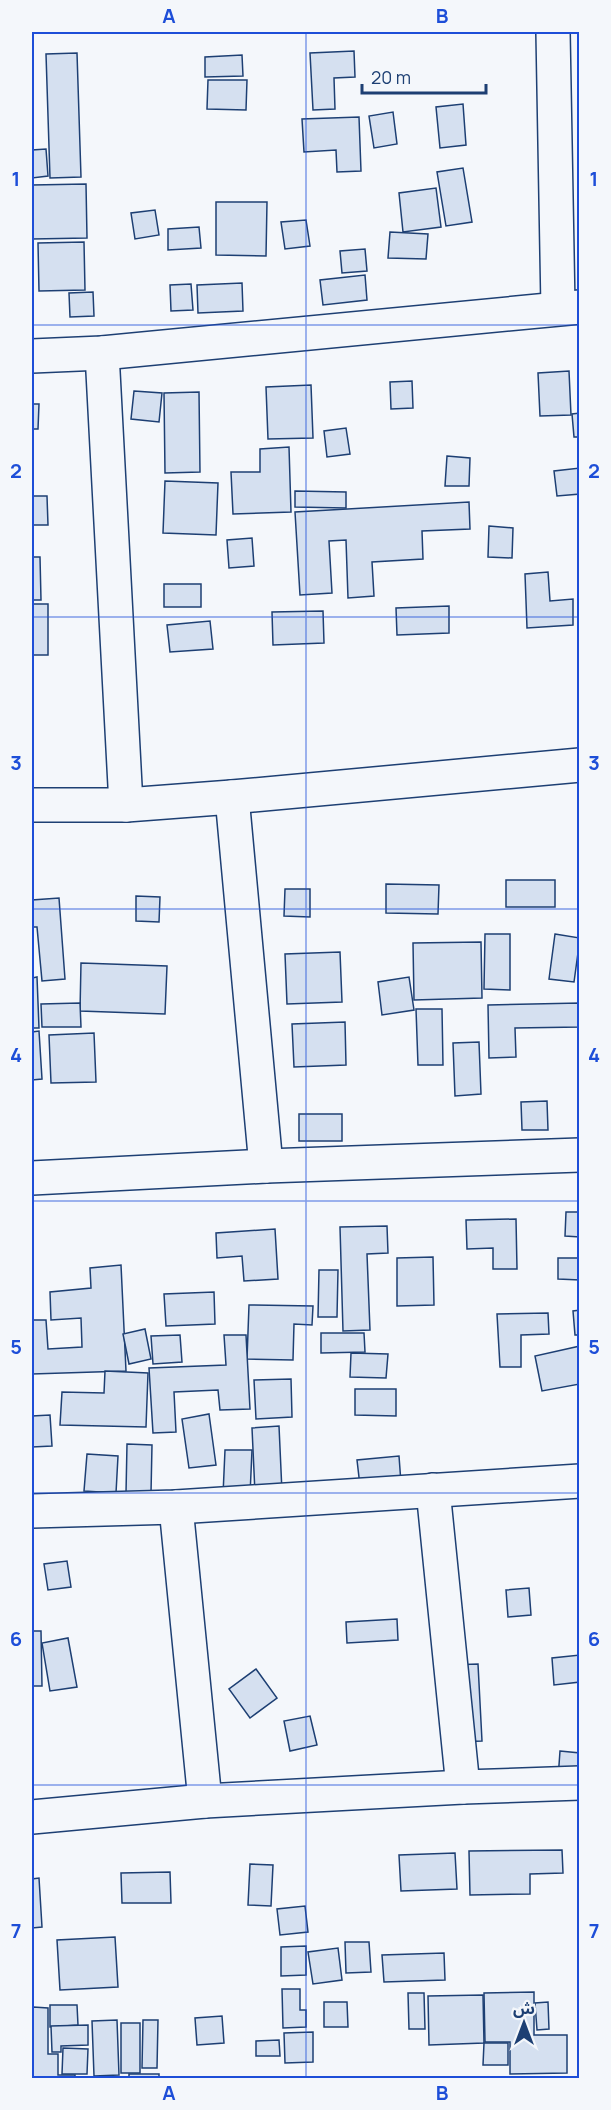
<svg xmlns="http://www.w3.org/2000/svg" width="611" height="2110" viewBox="0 0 611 2110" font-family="Manrope,'Noto Sans Arabic',sans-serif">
	<rect width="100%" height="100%" fill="#f4f7fb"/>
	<g fill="#d5e0f0" stroke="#1d3f73" stroke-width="1.5">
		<path d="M354,51L355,77L334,78L335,109L313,110L310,53Z"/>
		<path d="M77,53L81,177L50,178L46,54Z"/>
		<path d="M242,55L243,76L205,77V57Z"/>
		<path d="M208,80H247L246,110L207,109Z"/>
		<path d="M463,104L466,145L440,148L436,107Z"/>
		<path d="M393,112L397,144L374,148L369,116Z"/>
		<path d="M359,117L361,171L337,172L336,150L304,152L302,119Z"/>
		<path d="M46,149L48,176L32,178V150Z"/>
		<path d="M463,168L472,222L446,226L437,172Z"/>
		<path d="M86,184L87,238L32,239V185Z"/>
		<path d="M436,188L441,227L403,232L399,193Z"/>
		<path d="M216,202H267L266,256L216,255Z"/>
		<path d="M155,210L159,235L135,239L131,213Z"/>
		<path d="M306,220L310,246L285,249L281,222Z"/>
		<path d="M199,227L201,248L168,250V229Z"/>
		<path d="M390,232L428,234L426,259L388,258Z"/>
		<path d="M84,242L85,290L39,291L38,243Z"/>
		<path d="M365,249L367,271L342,273L340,251Z"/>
		<path d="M365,275L367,300L323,305L320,280Z"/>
		<path d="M242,283L243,311L198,313L197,285Z"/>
		<path d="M191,284L193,310L171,311L170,285Z"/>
		<path d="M93,292L94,316L70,317L69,293Z"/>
		<path d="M569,371L571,415L540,416L538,373Z"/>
		<path d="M412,381L413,408L391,409L390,382Z"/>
		<path d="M311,385L313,438L268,439L266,387Z"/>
		<path d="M134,391L162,393L159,422L131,419Z"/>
		<path d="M199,392L200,472L165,473L164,393Z"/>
		<path d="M32,404H39L38,429H32Z"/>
		<path d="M580,413V437H574L572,414Z"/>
		<path d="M346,428L350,454L327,457L324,431Z"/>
		<path d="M289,447L291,512L233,514L231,472H260V449Z"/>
		<path d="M447,456L470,458L469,486H445Z"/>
		<path d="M580,468V494L557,496L554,471Z"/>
		<path d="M165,481L218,483L216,535L163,533Z"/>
		<path d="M295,491L346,492V508L295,507Z"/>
		<path d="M32,496H47L48,525H32Z"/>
		<path d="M469,502L470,529L422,531L423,559L372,562L374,596L348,598L346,540L329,541L332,593L300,595L295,512Z"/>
		<path d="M489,526L513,528L512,558L488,557Z"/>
		<path d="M252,538L254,566L229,568L227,540Z"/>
		<path d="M32,557H40L41,600H32Z"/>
		<path d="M548,572L550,601L573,599V625L527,628L525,574Z"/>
		<rect x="164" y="584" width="37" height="23"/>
		<rect x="32" y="604" width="16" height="51"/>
		<path d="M449,606V633L397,635L396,608Z"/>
		<path d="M323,611L324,643L273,645L272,612Z"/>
		<path d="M210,621L213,649L170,652L167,625Z"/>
		<rect x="506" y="880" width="49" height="27"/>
		<path d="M386,884L439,885L438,914L386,913Z"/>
		<path d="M285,889H310V917L284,916Z"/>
		<path d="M136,896L160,897L159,922L136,921Z"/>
		<path d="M59,898L65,979L42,981L37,927H32V900Z"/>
		<path d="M485,934H510V990L484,989Z"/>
		<path d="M555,934L580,938L574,982L549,979Z"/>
		<path d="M481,942L482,998L414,1000L413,943Z"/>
		<path d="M340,952L342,1002L287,1004L285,954Z"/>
		<path d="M81,963L167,966L165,1014L80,1011Z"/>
		<path d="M37,977L39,1028H32V978Z"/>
		<path d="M409,977L414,1010L382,1015L378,982Z"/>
		<path d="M80,1003L81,1027H42L41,1004Z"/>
		<path d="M580,1003V1027L515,1028L516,1057L489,1058L488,1005Z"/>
		<path d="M416,1009H442L443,1065H418Z"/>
		<path d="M345,1022L346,1065L294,1067L292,1024Z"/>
		<path d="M39,1031L42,1079L32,1080V1032Z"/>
		<path d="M94,1033L96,1082L51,1083L49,1035Z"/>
		<path d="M479,1042L481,1094L455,1096L453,1043Z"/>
		<path d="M547,1101L548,1130H522L521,1102Z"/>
		<rect x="299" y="1114" width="43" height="27"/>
		<path d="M566,1212H580V1237L565,1236Z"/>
		<path d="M516,1219L517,1269H493V1248L467,1249L466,1220Z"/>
		<path d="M387,1226L388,1253L367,1254L370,1330L343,1331L340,1227Z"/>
		<path d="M275,1229L278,1279L244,1281L242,1256L217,1258L216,1233Z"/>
		<path d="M433,1257L434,1305L397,1306V1258Z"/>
		<path d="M558,1258H580V1280L558,1279Z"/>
		<path d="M121,1265L126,1371L32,1374V1320H46L48,1349L82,1347L81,1318L51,1320L50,1292L91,1288L90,1268Z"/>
		<path d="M319,1270H338L337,1317H318Z"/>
		<path d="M214,1292L215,1324L166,1326L164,1294Z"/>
		<path d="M249,1305L313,1306L312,1325L294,1324L293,1360L247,1359Z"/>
		<path d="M580,1310V1335H575L573,1311Z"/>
		<path d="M548,1313L549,1334L521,1335V1367H500L497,1314Z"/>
		<path d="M145,1329L151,1359L129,1364L123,1334Z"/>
		<path d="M321,1333H364L365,1352L321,1353Z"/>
		<path d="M180,1335L182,1362L153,1364L151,1336Z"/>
		<path d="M224,1335H246L250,1409L220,1410L218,1390L174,1392L176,1432L153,1433L149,1368L226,1365Z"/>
		<path d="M580,1346V1384L542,1391L535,1356Z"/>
		<path d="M351,1353L388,1354L386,1378L350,1377Z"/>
		<path d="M105,1371L148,1373L146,1427L60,1425L62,1392L104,1393Z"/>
		<path d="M291,1379L292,1417L256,1419L254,1380Z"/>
		<path d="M355,1389H396V1416L355,1415Z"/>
		<path d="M209,1414L216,1465L189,1468L182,1419Z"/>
		<path d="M50,1415L52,1446L32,1447V1416Z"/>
		<path d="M279,1426L282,1492L255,1493L252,1428Z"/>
		<path d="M127,1444L152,1445L151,1493H126Z"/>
		<path d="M225,1450H252L250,1495H223Z"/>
		<path d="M87,1454L118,1456L116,1493L84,1491Z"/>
		<path d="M399,1456L401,1483L360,1486L357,1460Z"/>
		<path d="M67,1561L71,1587L48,1590L44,1564Z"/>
		<path d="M529,1588L531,1615L508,1617L506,1590Z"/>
		<path d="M397,1619L398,1640L347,1643L346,1622Z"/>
		<path d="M32,1631H41L42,1686H32Z"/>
		<path d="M68,1638L77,1687L50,1691L42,1643Z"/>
		<path d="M580,1655V1682L554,1685L552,1658Z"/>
		<path d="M478,1664L482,1741L453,1742L450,1665Z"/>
		<path d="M256,1669L277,1698L250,1718L229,1689Z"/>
		<path d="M310,1716L317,1745L290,1751L284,1721Z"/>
		<path d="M560,1751L580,1753V1781L558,1779Z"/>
		<path d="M562,1850L563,1873L530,1874V1894L470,1895L469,1851Z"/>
		<path d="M455,1853L457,1889L401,1891L399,1855Z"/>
		<path d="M250,1864L273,1865L271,1906L248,1905Z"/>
		<path d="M170,1872L171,1903H122L121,1873Z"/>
		<path d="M39,1878L42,1927L32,1928V1879Z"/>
		<path d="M305,1906L308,1932L280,1935L277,1909Z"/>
		<path d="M115,1937L118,1987L60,1990L57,1940Z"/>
		<path d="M345,1942H369L371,1972L346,1973Z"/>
		<path d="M306,1946V1975L281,1976V1947Z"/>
		<path d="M338,1948L342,1980L313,1984L308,1952Z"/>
		<path d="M444,1953L445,1980L384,1982L382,1955Z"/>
		<path d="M282,1989H300V2010H306V2027L283,2028Z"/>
		<path d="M534,1992V2035H567V2073L510,2074V2042H485L484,1993Z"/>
		<path d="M408,1993H424L425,2029H409Z"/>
		<path d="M483,1995L484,2043L429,2045L428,1996Z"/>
		<path d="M324,2002H347L348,2027H324Z"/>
		<path d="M548,2002L549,2029L537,2030L535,2003Z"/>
		<path d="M50,2005H77L78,2025L50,2027Z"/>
		<path d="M33,2007L48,2008V2054H58V2075H75V2078H32Z"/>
		<path d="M222,2016L224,2043L197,2045L195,2018Z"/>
		<path d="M117,2020L119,2075L94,2076L92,2021Z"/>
		<path d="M143,2020H158L157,2068H142Z"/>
		<rect x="121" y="2023" width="19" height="50"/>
		<path d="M88,2025V2045L61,2046V2052H52L51,2026Z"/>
		<path d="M313,2032V2062L285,2063L284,2033Z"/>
		<path d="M279,2040L280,2056H256V2041Z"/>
		<path d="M484,2043H508V2065H483Z"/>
		<path d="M63,2048L88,2049L87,2074H62Z"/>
		<rect x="129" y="2074" width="30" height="4"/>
	</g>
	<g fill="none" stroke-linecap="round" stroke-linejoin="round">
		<defs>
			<g id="street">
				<path d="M553,32L558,308"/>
				<path d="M102,353L126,805"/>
				<path d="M32,356L102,353L580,307"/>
				<path d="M232,797L266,1166"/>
				<path d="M32,805H126L232,797L580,765"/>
				<path d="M32,1178L266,1166L580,1155"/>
				<path d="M433,1490L463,1787"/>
				<path d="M176,1507L205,1801"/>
				<path d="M32,1511L176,1507L580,1481"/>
				<path d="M32,1817L205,1801L463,1787L580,1783"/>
			</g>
		</defs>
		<use href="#street" stroke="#1d3f73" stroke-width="36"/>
		<use href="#street" stroke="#f4f7fb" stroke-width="33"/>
	</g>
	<path fill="none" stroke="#1d4ed8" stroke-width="1.5" stroke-opacity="0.55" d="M306,32V2078M32,325H580M32,617H580M32,909H580M32,1201H580M32,1493H580M32,1785H580"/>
	<rect width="611" height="2110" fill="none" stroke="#f4f7fb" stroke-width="66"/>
	<g transform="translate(524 2023)" stroke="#f4f7fb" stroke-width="4.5" paint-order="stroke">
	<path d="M0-4.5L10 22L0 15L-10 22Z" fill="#1d3f73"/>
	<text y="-9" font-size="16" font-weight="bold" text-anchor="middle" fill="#1d3f73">ش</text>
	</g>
	<path d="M362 84v9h124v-9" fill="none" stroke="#1d3f73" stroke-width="3"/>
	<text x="371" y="84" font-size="18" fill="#1d3f73" stroke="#f4f7fb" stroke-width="4.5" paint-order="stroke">20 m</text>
	<rect x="33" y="33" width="545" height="2044" fill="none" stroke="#1d4ed8" stroke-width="2"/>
	<g font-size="20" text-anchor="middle" font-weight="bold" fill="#1d4ed8">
		<text x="169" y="23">A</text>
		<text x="442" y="23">B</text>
		<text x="16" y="186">1</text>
		<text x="594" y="186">1</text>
		<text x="16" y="478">2</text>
		<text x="594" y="478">2</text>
		<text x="16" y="770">3</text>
		<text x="594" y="770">3</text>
		<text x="16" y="1062">4</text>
		<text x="594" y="1062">4</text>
		<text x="16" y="1354">5</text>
		<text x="594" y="1354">5</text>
		<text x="16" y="1646">6</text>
		<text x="594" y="1646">6</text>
		<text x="16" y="1938">7</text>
		<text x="594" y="1938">7</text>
		<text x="169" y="2100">A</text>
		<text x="442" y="2100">B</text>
	</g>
</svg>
